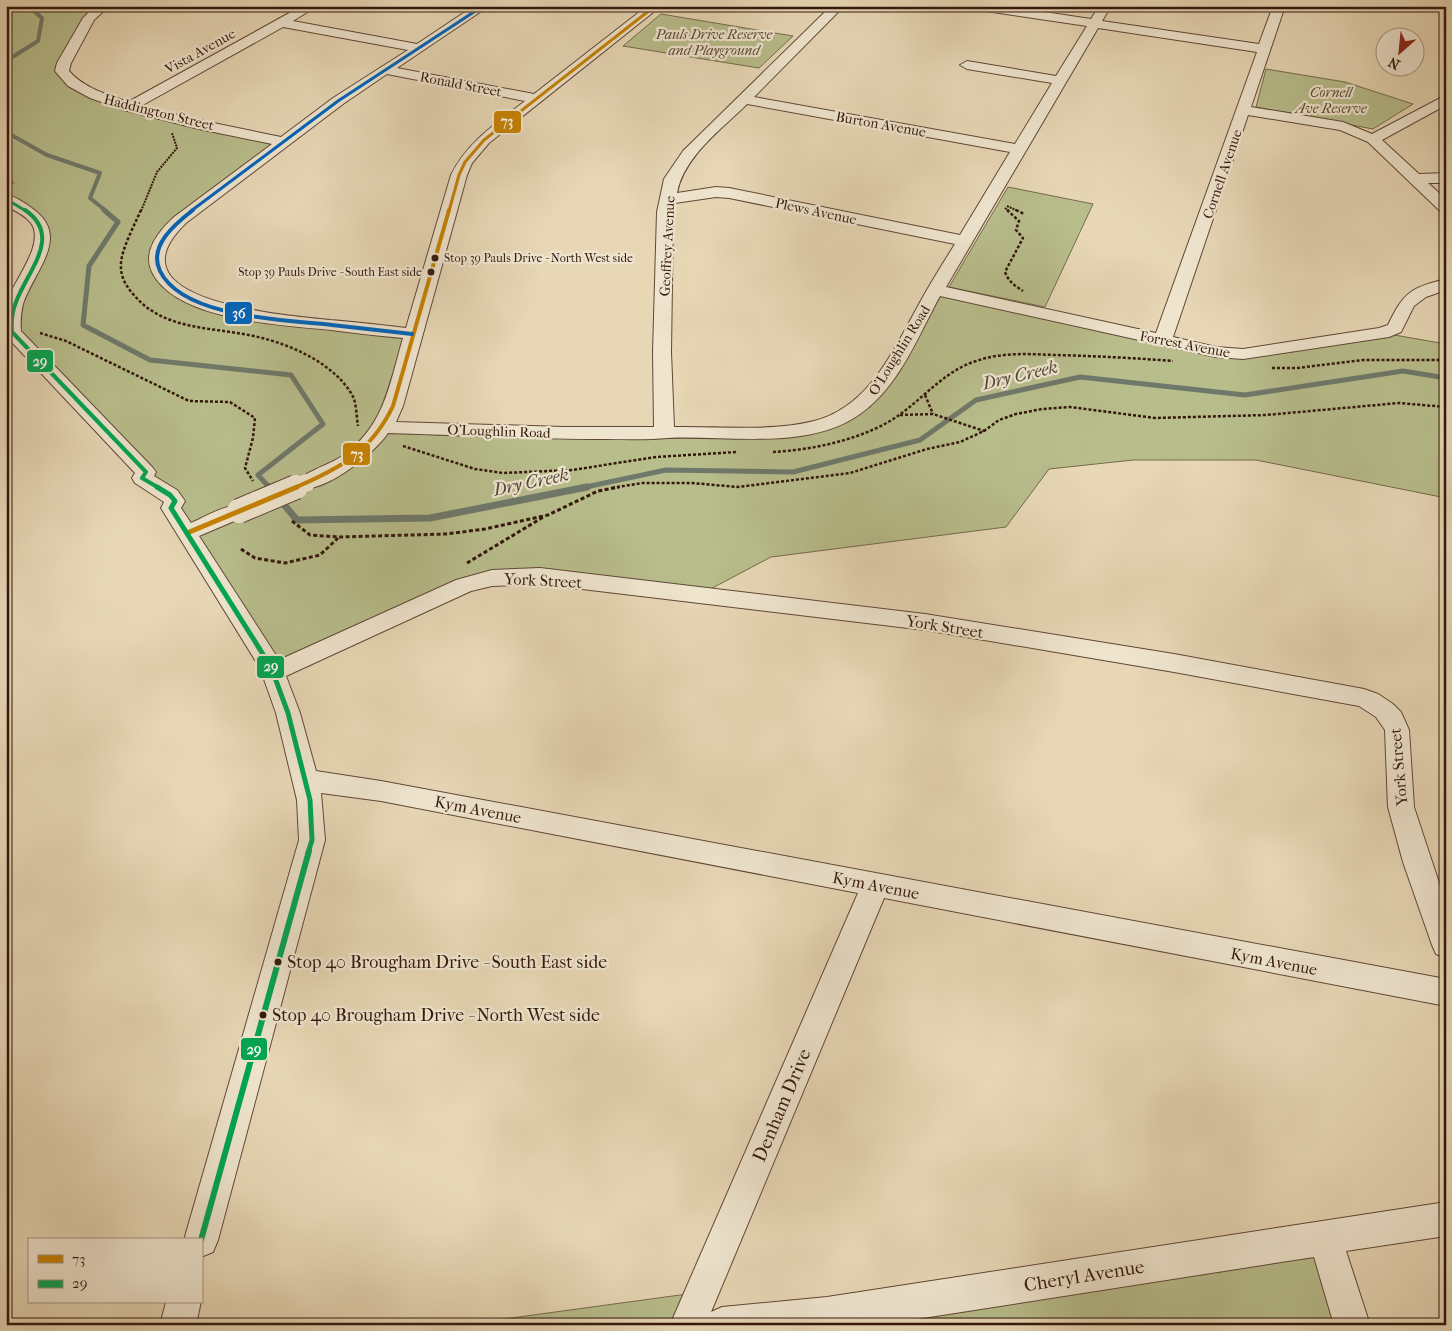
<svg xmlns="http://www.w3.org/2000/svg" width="1452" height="1331" viewBox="0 0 1452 1331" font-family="'IM FELL French Canon',serif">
	<rect width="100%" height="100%" fill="#e7d7b5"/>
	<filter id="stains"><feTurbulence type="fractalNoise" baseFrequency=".004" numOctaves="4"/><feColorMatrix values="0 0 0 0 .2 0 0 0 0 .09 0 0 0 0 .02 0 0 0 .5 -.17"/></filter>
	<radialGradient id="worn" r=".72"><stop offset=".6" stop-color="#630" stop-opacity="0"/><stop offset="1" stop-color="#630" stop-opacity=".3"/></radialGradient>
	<g fill="#b8bd8c" stroke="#766a4c">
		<path d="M6,6H104L91,15L64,63L65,78L113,103L283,142L175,225L158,270L204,305L412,334L381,431H792L863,404L935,290L1226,353L1383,333L1446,344V498L1256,460H1133L1049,469L1006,527L771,557L701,594L540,576L474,582L273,672L171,508L15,336L11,312L43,230L6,199Z"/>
		<path d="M661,14L793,36L759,68L623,46Z"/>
		<path d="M1266,69L1345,82L1413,104L1373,129L1256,107Z"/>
		<path d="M1008,187L1093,204L1045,307L949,287Z"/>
		<path d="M1325,1238L1352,1325H722Z"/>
		<path d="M702,1292L688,1325H460Z"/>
	</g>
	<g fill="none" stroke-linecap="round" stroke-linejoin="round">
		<g stroke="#6f796b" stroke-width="4">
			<path d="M6,61L38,41L42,18L28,6"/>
			<path d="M6,132L47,155L100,173L90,198L106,211"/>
		</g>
		<g stroke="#6f796b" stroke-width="5">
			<path d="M104,210L118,222L89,266L83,325L150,360L291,375L323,424L258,475L270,488"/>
			<path d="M581,488L666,470L793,472L920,440L976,400L1080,377L1245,395L1403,371L1446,378"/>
		</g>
		<path stroke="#6f796b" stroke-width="7" d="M269,487L297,520L430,518L587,487"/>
		<defs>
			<g id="street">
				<path d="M95,6H109L94,20L71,63L69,71C84,88 106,94 128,102L302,6H317L293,21L417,44L474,6H489L397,68L534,94L647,6H661L489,143L472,163L467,175L403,406L396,422L563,427H654L653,352L657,212L664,179L683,151L831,6H844L754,97L1015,144L1052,83L967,69L960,65L967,61L1056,76L1087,26L979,10L973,6H1005L1091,19L1099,6H1111L1102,21L1259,44L1273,6H1285L1251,107L1343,122L1372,134L1446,95V105L1382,140L1419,174L1446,173V183H1428L1446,199V213L1440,211L1368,142L1340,130L1248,115L1173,337L1216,347L1243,349L1379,328L1388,325C1404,292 1410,288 1446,279V290L1426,297L1414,306L1401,332L1389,337L1243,359L1216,357L940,296C918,336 899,387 860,414C809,451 727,435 668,438C647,440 625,439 604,439C532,439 460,435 388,433C375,453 324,494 299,488L296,483C302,473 328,465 339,458C384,429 389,386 403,338C379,336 355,333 331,330C283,325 176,321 152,272C142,251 159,231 174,217L272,144L199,129L124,110L90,98L68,86L55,71L57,63L83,18ZM283,27L408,50L333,98L281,137L199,120L141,106ZM1098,28L1257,52L1156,333L946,287ZM387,74L525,101C497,123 467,142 451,175L406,328C381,325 356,322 330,320C288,315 103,303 186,223L343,104ZM747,104L1010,152L960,235L729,188L716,187L677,193C684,156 721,130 747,104ZM716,197L729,198L955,244C942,265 929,285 918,306C893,351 869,407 814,421C771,432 718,426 674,427L671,352L673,212L675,203Z"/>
				<path d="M6,194C16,197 25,203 33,209C72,237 33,272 23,304C21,313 20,321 21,331L153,468L156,472L154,476L177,490L185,501L181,508L191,523C207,516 229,502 246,506L250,511L246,516L199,536L279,660L456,580L492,570L540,568L925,614L1174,654L1364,689L1378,694L1393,704L1401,712L1409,730L1414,807L1446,904V958L1436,954L1432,945L1403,862L1388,807L1385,730L1376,717L1359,706L1174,672L925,630L540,584L492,586L471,591L286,676L300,713L316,771L381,781L1446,979V1006L884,898L711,1312L722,1307L827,1297L1446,1202V1236L1346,1251L1370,1325H1334L1314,1257L878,1325H670L858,893L381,801L321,793L325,840L218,1240L213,1252L201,1257V1240H184L299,840L297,800L276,713L260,668L161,508L164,502L135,483L132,478L135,473L6,336C6,326 4,312 7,302C13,281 46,244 31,223C26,216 14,210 6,206Z"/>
				<path d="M166,1302L201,1301L196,1325H160Z"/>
			</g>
		</defs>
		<use href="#street" stroke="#604736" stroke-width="2"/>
		<g stroke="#33170c" stroke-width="2" stroke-dasharray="2 1" stroke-linecap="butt">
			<path d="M6,9L9,6"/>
			<path d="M6,178L14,183"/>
			<path d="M1007,206L1018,211"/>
			<path d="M1005,208L1009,211"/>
			<path d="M141,211L157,172L177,148L172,133"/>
		</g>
		<g stroke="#33170c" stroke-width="2.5" stroke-dasharray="3 2" stroke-linecap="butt">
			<path d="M141,210C135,224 122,248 121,263C120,275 125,285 133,294C165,333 217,326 262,338C294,346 333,364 351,393C357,402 356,415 358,426"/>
			<path d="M1007,210L1019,221L1016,230L1023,238L1005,272C1008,281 1015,286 1023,291"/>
			<path d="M1016,210L1024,214"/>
			<path d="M40,333L66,341L189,401L230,402L255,418L253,438L245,468L253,481"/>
			<path d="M1272,368H1297L1363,360H1446"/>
			<path d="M925,395L933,414"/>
			<path d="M900,415L933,414L984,431"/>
			<path d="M403,446L475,469L503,473L572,470L656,457L737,452"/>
			<path d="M773,452C814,450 869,438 902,413C926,395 947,370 976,361C1002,352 1029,354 1055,355C1095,356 1134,358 1173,361"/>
			<path d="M612,488L642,483H692L738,487L850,473L927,449L960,442L984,431L999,420L1016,414L1042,409L1070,407L1155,418L1266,415L1399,403L1446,407"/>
		</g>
		<g stroke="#33170c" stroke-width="3" stroke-dasharray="4 2.5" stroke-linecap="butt">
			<path d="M292,521L310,535L339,537L446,534L485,529L548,515L598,491L619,487"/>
			<path d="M241,549L255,558L285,563L320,555L338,538"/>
			<path d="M467,563L545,516"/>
		</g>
		<use href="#street" fill="#efe5cf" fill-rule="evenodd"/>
		<defs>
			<path id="street-bridge-far1" d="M293,488L306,483"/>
			<path id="street-bridge" d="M239,511L296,487"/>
		</defs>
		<use href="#street-bridge-far1" stroke="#604736" stroke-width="19" stroke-linecap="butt"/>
		<use href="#street-bridge" stroke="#604736" stroke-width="26" stroke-linecap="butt"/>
		<use href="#street-bridge-far1" stroke="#efe5cf" stroke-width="18"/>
		<use href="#street-bridge" stroke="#efe5cf" stroke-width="24"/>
		<defs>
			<path id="bus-1-far2" d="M449,211L459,175L465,162L484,140L655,6"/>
			<path id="bus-1-far1" d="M294,488C339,469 371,452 393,406L449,210"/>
			<path id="bus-1" d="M187,533L297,487"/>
			<path id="bus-2-far3" d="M6,199L26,211"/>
			<path id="bus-2-far2" d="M25,210C63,236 28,270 16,302C12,312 11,321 12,332L146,472L142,478L159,488"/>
			<path id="bus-2-far1" d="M157,487L170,495L175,501L171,508L271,667L288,713L310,800L312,840L308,853"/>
			<path id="bus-2" d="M201,1240L309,851"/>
			<path id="bus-3-far1" d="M191,211L338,101L483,6"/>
			<path id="bus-3" d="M193,210C175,224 148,246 160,271C183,318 286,320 332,325C359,328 385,331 412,334"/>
		</defs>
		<use href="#bus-1-far2" stroke="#efe5cf" stroke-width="5"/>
		<use href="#bus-1-far1" stroke="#efe5cf" stroke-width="7"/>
		<use href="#bus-1" stroke="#efe5cf" stroke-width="9"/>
		<use href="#bus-2-far3" stroke="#efe5cf" stroke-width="5"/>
		<use href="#bus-2-far2" stroke="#efe5cf" stroke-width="7"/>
		<use href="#bus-2-far1" stroke="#efe5cf" stroke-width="9"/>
		<use href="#bus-2" stroke="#efe5cf" stroke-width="10"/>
		<use href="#bus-3-far1" stroke="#efe5cf" stroke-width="5"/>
		<use href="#bus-3" stroke="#efe5cf" stroke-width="7"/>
		<use href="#bus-1-far2" stroke="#c68203" stroke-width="3"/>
		<use href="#bus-1-far1" stroke="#c68203" stroke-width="4"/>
		<use href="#bus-1" stroke="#c68203" stroke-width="5"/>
		<use href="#bus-2-far3" stroke="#00a651" stroke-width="3"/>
		<use href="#bus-2-far2" stroke="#00a651" stroke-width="4"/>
		<use href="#bus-2-far1" stroke="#00a651" stroke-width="5"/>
		<use href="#bus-2" stroke="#00a651" stroke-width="6"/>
		<use href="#bus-3-far1" stroke="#0065bd" stroke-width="3"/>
		<use href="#bus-3" stroke="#0065bd" stroke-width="4"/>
	</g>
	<g fill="#33170c" stroke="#efe5cf" stroke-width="2">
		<circle cx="435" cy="258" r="4.5"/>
		<circle cx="431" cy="272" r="4.5"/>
		<circle cx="278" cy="962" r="4.5"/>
		<circle cx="263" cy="1015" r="4.5"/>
	</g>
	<g text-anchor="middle" stroke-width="4.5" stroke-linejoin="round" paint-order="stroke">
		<g font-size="12" fill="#33170c" stroke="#efe5cf" text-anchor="start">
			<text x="444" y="262">Stop 39 Pauls Drive - North West side</text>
			<text x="422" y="276" text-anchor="end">Stop 39 Pauls Drive - South East side</text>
		</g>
		<g font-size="14" font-style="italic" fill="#5b4932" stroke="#efe5cf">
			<text x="714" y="39">Pauls Drive Reserve<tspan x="714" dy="16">and Playground</tspan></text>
			<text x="1331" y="97">Cornell<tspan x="1331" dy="16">Ave Reserve</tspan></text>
		</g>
		<g font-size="14" fill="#33170c" stroke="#efe5cf">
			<text transform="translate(200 51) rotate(-29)" y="5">Vista Avenue</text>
			<text transform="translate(461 84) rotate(11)" y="5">Ronald Street</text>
			<text transform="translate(159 112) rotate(14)" y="5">Haddington Street</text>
			<text transform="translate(881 124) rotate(10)" y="5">Burton Avenue</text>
			<text transform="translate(1222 174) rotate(-71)" y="5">Cornell Avenue</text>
			<text transform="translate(816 211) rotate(12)" y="5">Plews Avenue</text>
			<text transform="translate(667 246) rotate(-87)" y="5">Geoffrey Avenue</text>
			<text transform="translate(1185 344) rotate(11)" y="5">Forrest Avenue</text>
			<text transform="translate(899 350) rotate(-58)" y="5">O'Loughlin Road</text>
			<text transform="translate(499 431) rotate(2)" y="5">O'Loughlin Road</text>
		</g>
		<g font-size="16" fill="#33170c" stroke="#efe5cf">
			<text transform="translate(543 580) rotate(3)" y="6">York Street</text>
			<text transform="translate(945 626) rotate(9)" y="6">York Street</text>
			<text transform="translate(1398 767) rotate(-95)" y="6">York Street</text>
			<text transform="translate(478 809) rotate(11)" y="6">Kym Avenue</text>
			<text transform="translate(876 885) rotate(11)" y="6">Kym Avenue</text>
			<text transform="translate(1274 961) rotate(11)" y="6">Kym Avenue</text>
		</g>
		<g font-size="18" font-style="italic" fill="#51483b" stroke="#efe5cf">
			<text transform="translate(1020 375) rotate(-13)" y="6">Dry Creek</text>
			<text transform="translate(531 482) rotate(-12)" y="6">Dry Creek</text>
		</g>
		<g font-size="18" fill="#33170c" stroke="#efe5cf" text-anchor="start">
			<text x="287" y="968">Stop 40 Brougham Drive - South East side</text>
			<text x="272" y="1021">Stop 40 Brougham Drive - North West side</text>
		</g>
		<g font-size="19" fill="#33170c" stroke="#efe5cf">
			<text transform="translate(781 1105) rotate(-67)" y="7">Denham Drive</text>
			<text transform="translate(1084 1275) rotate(-9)" y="7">Cheryl Avenue</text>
		</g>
	</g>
	<g stroke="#efe5cf" stroke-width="2">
		<rect x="493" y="110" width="29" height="24" rx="5" fill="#c68203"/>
		<rect x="224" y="301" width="29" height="24" rx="5" fill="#0065bd"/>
		<rect x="26" y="349" width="28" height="24" rx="5" fill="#00a651"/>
		<rect x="342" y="442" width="29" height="24" rx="5" fill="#c68203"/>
		<rect x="256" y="655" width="29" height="24" rx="5" fill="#00a651"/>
		<rect x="240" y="1037" width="28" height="24" rx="5" fill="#00a651"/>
	</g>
	<g font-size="14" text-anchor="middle" font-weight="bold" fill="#fff">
		<text x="507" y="126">73</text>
		<text x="239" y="318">36</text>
		<text x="40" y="366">29</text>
		<text x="357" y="459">73</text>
		<text x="271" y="671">29</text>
		<text x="254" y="1054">29</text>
	</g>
	<rect width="1452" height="1331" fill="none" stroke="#e7d7b5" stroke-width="25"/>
	<rect x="8" y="8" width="1437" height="1316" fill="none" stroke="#33170c" stroke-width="2.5"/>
	<rect x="12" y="12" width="1427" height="1306" fill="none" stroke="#33170c"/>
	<rect x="28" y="1238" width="175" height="65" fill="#efe5cf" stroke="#a49381"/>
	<rect x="38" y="1255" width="25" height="8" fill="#c68203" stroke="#a49381"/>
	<text x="72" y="1264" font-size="15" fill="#33170c">73</text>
	<rect x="38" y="1280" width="25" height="8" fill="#00a651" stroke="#a49381"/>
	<text x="72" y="1288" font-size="15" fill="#33170c">29</text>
	<g transform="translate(1400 52) rotate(207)"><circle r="24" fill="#efe5cf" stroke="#a49381"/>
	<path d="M0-4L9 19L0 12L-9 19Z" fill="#8f2418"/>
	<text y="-8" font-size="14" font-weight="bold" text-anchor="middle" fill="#33170c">N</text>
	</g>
	<rect width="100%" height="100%" filter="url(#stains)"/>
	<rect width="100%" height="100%" fill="url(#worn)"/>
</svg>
